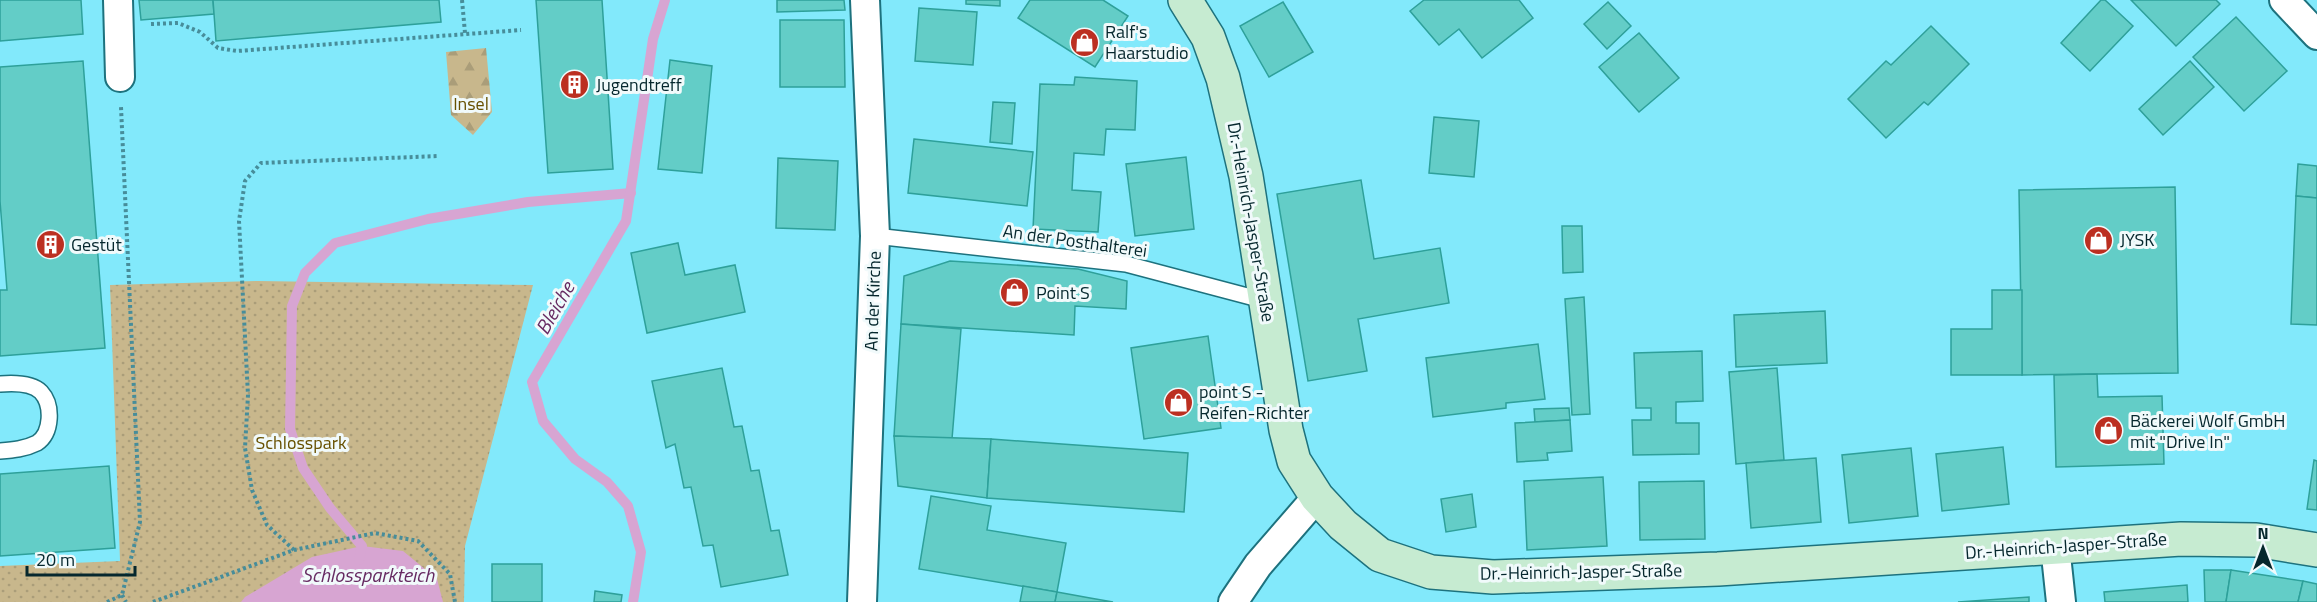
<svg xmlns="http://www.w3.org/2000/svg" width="2317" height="602" viewBox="0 0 2317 602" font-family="'Titillium Web',sans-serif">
	<defs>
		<pattern id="forest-firs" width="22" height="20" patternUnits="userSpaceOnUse" patternTransform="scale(1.5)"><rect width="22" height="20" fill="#c8b78c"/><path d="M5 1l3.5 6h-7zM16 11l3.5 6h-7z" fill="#aa9d79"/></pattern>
		<pattern id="park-dots" width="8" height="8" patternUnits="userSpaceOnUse" patternTransform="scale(1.5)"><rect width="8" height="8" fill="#c8b78c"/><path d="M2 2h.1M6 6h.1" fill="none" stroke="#aa9d79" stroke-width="1.8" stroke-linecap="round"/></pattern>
	</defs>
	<rect width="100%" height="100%" fill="#82e9fb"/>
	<path fill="url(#forest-firs)" d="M486,48L492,112L473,135L451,115L446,52Z"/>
	<path fill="url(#park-dots)" d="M258,281L533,285L465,546L464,602H0V566L120,561L110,285Z"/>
	<path fill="#d7a5d2" d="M362,546L403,551L437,579L443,602H241L245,597L312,557Z"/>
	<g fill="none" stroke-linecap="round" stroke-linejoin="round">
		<g stroke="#d7a5d2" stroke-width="10">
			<path d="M359,560L362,546L330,508L303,468L290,429L292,306L305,273L335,243L428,219L528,202L631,193"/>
			<path d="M633,602L641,552L628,506L607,482L575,459L543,421L532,382L626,221L653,39L665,0"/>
		</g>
	</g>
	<g fill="#63cdc7" stroke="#2ea09a" stroke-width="1.5">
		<path d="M0,0H81L83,34L0,41Z"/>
		<path d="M139,0H213L214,14L141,20Z"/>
		<path d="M213,0H439L441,22L216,41Z"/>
		<path d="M536,0H602L613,169L548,173Z"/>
		<path d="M777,0H844L845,10L777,12Z"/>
		<path d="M966,0H1000V6L966,4Z"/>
		<path d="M1030,0H1103L1128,16L1095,67L1018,18Z"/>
		<path d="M1424,0H1519L1533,18L1482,58L1459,29L1439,45L1410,11Z"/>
		<path d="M2101,0H2105L2133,26L2090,71L2061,43Z"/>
		<path d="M2131,0H2216L2220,4L2176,46Z"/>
		<path d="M1283,2L1313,52L1269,77L1240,26Z"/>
		<path d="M1608,2L1631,26L1607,49L1584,24Z"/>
		<path d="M919,8L977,12L973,65L915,61Z"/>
		<path d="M2236,17L2287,71L2244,111L2193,57Z"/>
		<path d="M780,20H844L845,87H780Z"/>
		<path d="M1931,26L1969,64L1928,105L1924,102L1886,138L1848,99L1886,61L1891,65Z"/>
		<path d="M1639,33L1679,78L1639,112L1599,67Z"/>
		<path d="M670,60L712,66L702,173L658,169Z"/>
		<path d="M83,61L105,348L0,356V290H7L0,201V67Z"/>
		<path d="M2190,61L2214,87L2163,135L2139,109Z"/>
		<path d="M1075,77L1137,81L1135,130L1106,129L1104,155L1074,153L1072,190L1101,192L1098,232L1033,229L1040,84L1074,85Z"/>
		<path d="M993,102L1015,103L1012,144L990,142Z"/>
		<path d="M1434,117L1479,121L1474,177L1429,173Z"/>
		<path d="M914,139L1033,152L1027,206L908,193Z"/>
		<path d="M1186,157L1194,229L1135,236L1126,164Z"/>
		<path d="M778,158L838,161L835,230L776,228Z"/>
		<path d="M2298,164L2317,166V198L2296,196Z"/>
		<path d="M1361,180L1374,259L1440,248L1449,303L1358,319L1367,371L1308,381L1277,194Z"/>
		<path d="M2175,187L2178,373L2022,375L2019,190Z"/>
		<path d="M2296,196L2317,198V325L2291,324Z"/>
		<path d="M1562,226H1582L1583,272L1563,273Z"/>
		<path d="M678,243L685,275L735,265L745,312L647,333L631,253Z"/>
		<path d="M950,261L1078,269L1127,281L1126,309L1075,306L1074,335L901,324L904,276Z"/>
		<path d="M1992,290H2022V375H1951V329H1992Z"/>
		<path d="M1584,297L1590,414L1572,415L1565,299Z"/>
		<path d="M1825,311L1827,363L1736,367L1734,315Z"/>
		<path d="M901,324L961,329L952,439L894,436Z"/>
		<path d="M1208,336L1221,428L1144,439L1131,348Z"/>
		<path d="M1538,344L1545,399L1506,403V408L1433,417L1426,358Z"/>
		<path d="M1702,351L1703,401L1676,402V423H1699V454L1633,455L1632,420H1651V408H1636L1634,353Z"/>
		<path d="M722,368L734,427L742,426L751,471L759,470L771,531L779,530L788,575L721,587L713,545L703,546L691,487L684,488L675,444L666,448L652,381Z"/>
		<path d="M1777,368L1784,460L1736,464L1729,372Z"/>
		<path d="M2097,374L2098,397L2162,396L2164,464L2056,467L2054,375Z"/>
		<path d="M1569,408L1570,420L1535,422L1534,409Z"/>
		<path d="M1570,420L1572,451L1547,453L1548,460L1517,462L1515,423Z"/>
		<path d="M894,436L991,439L987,498L898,486Z"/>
		<path d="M991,439L1188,453L1184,512L987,498Z"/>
		<path d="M2003,447L2009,504L1942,511L1936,454Z"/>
		<path d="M1911,448L1918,516L1849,523L1842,455Z"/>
		<path d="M1816,458L1821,522L1751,528L1746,463Z"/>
		<path d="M2314,460L2317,461V510L2307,509Z"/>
		<path d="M109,466L115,548L0,556V474Z"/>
		<path d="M1603,477L1607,546L1527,550L1524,481Z"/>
		<path d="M1704,481L1705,539L1640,540L1639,482Z"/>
		<path d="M1472,494L1476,527L1446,532L1441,499Z"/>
		<path d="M931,496L991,506L987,530L1066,543L1057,592L919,569Z"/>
		<rect x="492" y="564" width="50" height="38"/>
		<path d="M2204,570H2231L2226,602H2205Z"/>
		<path d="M2231,570L2303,581L2298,602H2226Z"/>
		<path d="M2303,581L2317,584V602H2298Z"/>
		<path d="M2187,585L2188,602H2105L2104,592Z"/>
		<path d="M1023,586L1057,592L1055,602H1020Z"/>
		<path d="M595,591L622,595L621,602H594Z"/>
		<path d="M1057,592L1090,598L1113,602H1055Z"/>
		<path d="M2029,597V602H1958Z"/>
	</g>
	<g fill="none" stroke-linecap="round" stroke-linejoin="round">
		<defs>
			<g id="service">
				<path d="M875,236L1126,264L1266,301"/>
				<path d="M0,384C12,383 32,383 41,392C53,405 52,433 37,443C25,449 13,450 0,451"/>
			</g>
			<g id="minor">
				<path d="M118,0L120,77"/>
				<path d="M2284,0L2317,35"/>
				<path d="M2055,546L2061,602"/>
				<path d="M862,602L875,236L865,0"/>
				<path d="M1233,602L1258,565L1317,497"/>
			</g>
			<path id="secondary" d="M1185,0L1208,37L1223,78L1246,176L1286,430L1294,461L1317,497L1343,525L1380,555L1431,572L1493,577L1718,569L2181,539L2256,540L2317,550"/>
		</defs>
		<use href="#service" stroke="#1d727e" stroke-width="18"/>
		<use href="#minor" stroke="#1d727e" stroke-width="32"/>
		<use href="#secondary" stroke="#1d727e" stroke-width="36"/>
		<g stroke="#478d9a" stroke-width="4" stroke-dasharray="3 3" stroke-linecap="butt">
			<path d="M462,0L465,33"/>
			<path d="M151,24L178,23L200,32L218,48L237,51L521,30"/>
			<path d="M294,550L267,525L252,490L245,448L248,395L239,221L245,181L261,163L439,156"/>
			<path d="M122,595L126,602"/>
			<path d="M107,602L122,595L140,522L121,107"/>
			<path d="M153,602L294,550L375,533L418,541L450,574L455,602"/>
		</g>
		<use href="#service" stroke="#fff" stroke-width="15"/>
		<use href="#minor" stroke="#fff" stroke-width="28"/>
		<use href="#secondary" stroke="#c6ebd1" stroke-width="33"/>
	</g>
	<defs>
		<symbol id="shop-disc" viewBox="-11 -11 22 22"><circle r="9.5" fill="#bc2f21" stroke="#f1fafb"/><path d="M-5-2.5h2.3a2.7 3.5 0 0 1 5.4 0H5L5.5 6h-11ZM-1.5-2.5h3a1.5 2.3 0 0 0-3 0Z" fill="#fff"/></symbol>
		<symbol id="building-disc" viewBox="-11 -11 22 22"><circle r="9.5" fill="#bc2f21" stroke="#f1fafb"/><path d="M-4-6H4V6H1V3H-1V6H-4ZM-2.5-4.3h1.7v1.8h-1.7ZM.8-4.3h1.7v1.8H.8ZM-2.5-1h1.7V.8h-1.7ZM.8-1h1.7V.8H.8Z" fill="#fff"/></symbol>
	</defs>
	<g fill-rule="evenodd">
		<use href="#shop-disc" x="1068" y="26" width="33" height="33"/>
		<use href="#building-disc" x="558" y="68" width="33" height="33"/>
		<use href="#shop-disc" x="2082" y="224" width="33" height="33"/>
		<use href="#building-disc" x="34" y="228" width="33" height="33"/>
		<use href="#shop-disc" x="998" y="276" width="33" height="33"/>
		<use href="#shop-disc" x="1162" y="386" width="33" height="33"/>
		<use href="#shop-disc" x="2092" y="414" width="33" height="33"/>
	</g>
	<g text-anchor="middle" stroke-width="6" stroke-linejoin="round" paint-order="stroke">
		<g font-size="18" fill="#05272d" stroke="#f1fafb" text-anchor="start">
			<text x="1105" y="38">Ralf's<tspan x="1105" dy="21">Haarstudio</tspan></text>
			<text x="596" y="91">Jugendtreff</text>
			<text x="2120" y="246">JYSK</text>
			<text x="71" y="251">Gestüt</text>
			<text x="1036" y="299">Point S</text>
			<text x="1199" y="398">point S -<tspan x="1199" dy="21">Reifen-Richter</tspan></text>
			<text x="2130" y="427">Bäckerei Wolf GmbH<tspan x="2130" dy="21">mit "Drive In"</tspan></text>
		</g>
		<g font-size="18" fill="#675000" stroke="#f1fafb">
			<text x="471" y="110">Insel</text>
			<text x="301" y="449">Schlosspark</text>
		</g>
		<g font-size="18" fill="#05272d" stroke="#f1fafb">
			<text transform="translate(1251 222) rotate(80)" y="6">Dr.-Heinrich-Jasper-Straße</text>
			<text transform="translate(1075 241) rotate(8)" y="6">An der Posthalterei</text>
			<text transform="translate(873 301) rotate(-88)" y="6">An der Kirche</text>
			<text transform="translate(2066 546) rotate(-4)" y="6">Dr.-Heinrich-Jasper-Straße</text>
			<text transform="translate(1581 572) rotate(-1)" y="6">Dr.-Heinrich-Jasper-Straße</text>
		</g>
		<g font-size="20" font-style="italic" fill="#662a62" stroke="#f1fafb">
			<text transform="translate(555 308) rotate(-60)" y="7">Bleiche</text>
			<text x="368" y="582">Schlossparkteich</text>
		</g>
	</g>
	<g transform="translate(2263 548)" stroke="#f1fafb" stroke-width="4.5" paint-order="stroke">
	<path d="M0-4.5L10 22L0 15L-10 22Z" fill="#05272d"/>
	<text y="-9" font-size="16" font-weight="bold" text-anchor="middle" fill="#05272d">N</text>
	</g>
	<path d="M27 566v9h108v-9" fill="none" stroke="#05272d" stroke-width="3"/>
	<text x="36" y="566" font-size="18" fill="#05272d" stroke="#f1fafb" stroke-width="4.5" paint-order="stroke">20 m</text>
</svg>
